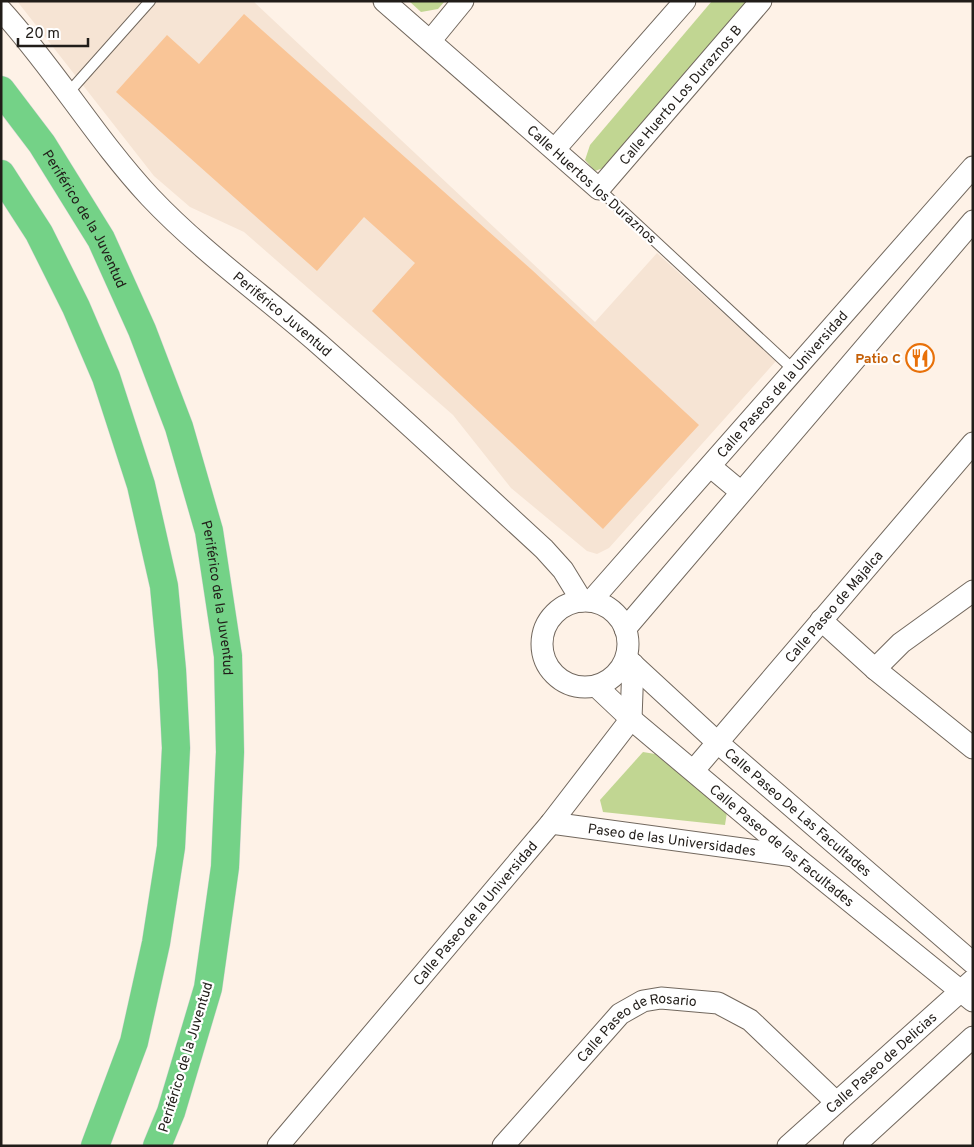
<svg xmlns="http://www.w3.org/2000/svg" width="974" height="1147" viewBox="0 0 974 1147" font-family="Overpass,sans-serif">
	<rect width="100%" height="100%" fill="#fef2e7"/>
	<path fill="#f6e4d4" d="M17,1H253L595,322L657,253L776,361L609,548L597,554L587,551L511,488L453,415L244,232L190,207L154,176Z"/>
	<g fill="#c1d692">
		<path d="M409,1H445L438,9L421,12Z"/>
		<path d="M712,1H752L614,164L595,171L585,160L590,145Z"/>
		<path d="M643,752L655,754L727,812L725,825L603,812L600,800Z"/>
	</g>
	<path fill="#f9c597" d="M244,14L532,270L699,425L603,529L372,311L415,263L364,217L317,271L116,92L167,35L199,64Z"/>
	<g fill="none" stroke-linecap="round" stroke-linejoin="round">
		<defs>
			<g id="lane">
				<path d="M69,92L150,1"/>
				<path d="M599,189L795,371"/>
			</g>
			<g id="street">
				<path id="s1" d="M384,1L599,189L761,1"/>
				<path id="s2" d="M1,10C55,69 96,139 150,197C201,251 263,295 319,344C395,411 469,480 544,549L563,570L582,601"/>
				<path d="M431,40L463,1"/>
				<path d="M555,149L685,1"/>
				<path d="M711,467L741,492"/>
				<path id="s3" d="M591,601L973,167"/>
				<circle cx="585" cy="644" r="43"/>
				<path d="M821,620L875,669L973,748"/>
				<path d="M625,629L973,221"/>
				<path id="s4" d="M626,658L717,742L973,963"/>
				<path d="M875,669L901,643L973,591"/>
				<path id="s5" d="M596,686L631,719L794,856L973,1001"/>
				<path id="s6" d="M694,770L973,443"/>
				<path id="s7" d="M551,823L794,856"/>
				<path id="s8" d="M278,1146L551,823L631,719L633,664"/>
				<path id="s9" d="M503,1146L620,1014L643,1001L661,998L718,1003L750,1020L836,1102"/>
				<path id="s10" d="M788,1146L973,980"/>
				<path d="M854,1146L973,1037"/>
			</g>
			<g id="highway">
				<path id="s11" d="M1,90L42,144L101,239L142,330L179,427L209,531L228,656L230,752L225,867L208,988L171,1112L157,1146"/>
				<path d="M1,174L39,233L76,307L106,377L141,485L164,586L172,670L176,748L171,847L156,943L134,1042L95,1146"/>
			</g>
		</defs>
		<use href="#lane" stroke="#72685e" stroke-width="12"/>
		<use href="#street" stroke="#72685e" stroke-width="23"/>
		<use href="#highway" stroke="#d7d6d6" stroke-width="29"/>
		<use href="#lane" stroke="#fff" stroke-width="10"/>
		<use href="#street" stroke="#fff" stroke-width="21"/>
		<use href="#highway" stroke="#74d287" stroke-width="28"/>
	</g>
	<defs>
		<symbol id="restaurant-ring" viewBox="-11 -11 22 22"><circle r="9.5" fill="#fff" stroke="#e8710a" stroke-width="1.5"/><path d="M-5-6h1v4h1v-4h1v4h1v-4h1v5L-1.5 .5V6h-2V.5L-5-1ZM5-6V6H3V1.5H1.5Q1.5-4 5-6Z" fill="#e8710a"/></symbol>
	</defs>
	<g fill-rule="evenodd">
		<use href="#restaurant-ring" x="904" y="342" width="32" height="32"/>
	</g>
	<g text-anchor="middle" stroke-width="4.5" stroke-linejoin="round" paint-order="stroke">
		<g font-size="14" fill="#211d19" stroke="#fff">
			<text dy="5" stroke="none"><textPath href="#s1" startOffset="410">Calle Huerto Los Duraznos B</textPath></text>
			<text transform="translate(592 184) rotate(42)" y="5">Calle Huertos los Duraznos</text>
			<text dy="5" stroke="none"><textPath href="#s11" startOffset="154">Periférico de la Juventud</textPath></text>
			<text dy="5" stroke="none"><textPath href="#s2" startOffset="416">Periférico Juventud</textPath></text>
			<text dy="5" stroke="none"><textPath href="#s3" startOffset="289">Calle Paseos de la Universidad</textPath></text>
			<text dy="5" stroke="none"><textPath href="#s11" startOffset="559">Periférico de la Juventud</textPath></text>
			<text dy="5" stroke="none"><textPath href="#s6" startOffset="215">Calle Paseo de Majalca</textPath></text>
			<text dy="5" stroke="none"><textPath href="#s4" startOffset="231">Calle Paseo De Las Facultades</textPath></text>
			<text dy="5" stroke="none"><textPath href="#s7" startOffset="122">Paseo de las Universidades</textPath></text>
			<text dy="5" stroke="none"><textPath href="#s5" startOffset="245">Calle Paseo de las Facultades</textPath></text>
			<text dy="5" stroke="none"><textPath href="#s8" startOffset="305">Calle Paseo de la Universidad</textPath></text>
			<text dy="5" stroke="none"><textPath href="#s9" startOffset="186">Calle Paseo de Rosario</textPath></text>
			<text transform="translate(185 1057) rotate(-73)" y="5">Periférico de la Juventud</text>
			<text dy="5" stroke="none"><textPath href="#s10" startOffset="125">Calle Paseo de Delicias</textPath></text>
		</g>
		<g font-size="14" font-weight="bold" fill="#c56008" stroke="#fff" text-anchor="end">
			<text x="901" y="363">Patio C</text>
		</g>
	</g>
	<rect width="974" height="1147" fill="none" stroke="#211d19" stroke-width="5"/>
	<path d="M18 38v8h70v-8" fill="none" stroke="#211d19" stroke-width="2.5"/>
	<text x="25" y="38" font-size="15" fill="#211d19" stroke="#ffffff" stroke-width="4" paint-order="stroke">20 m</text>
</svg>
